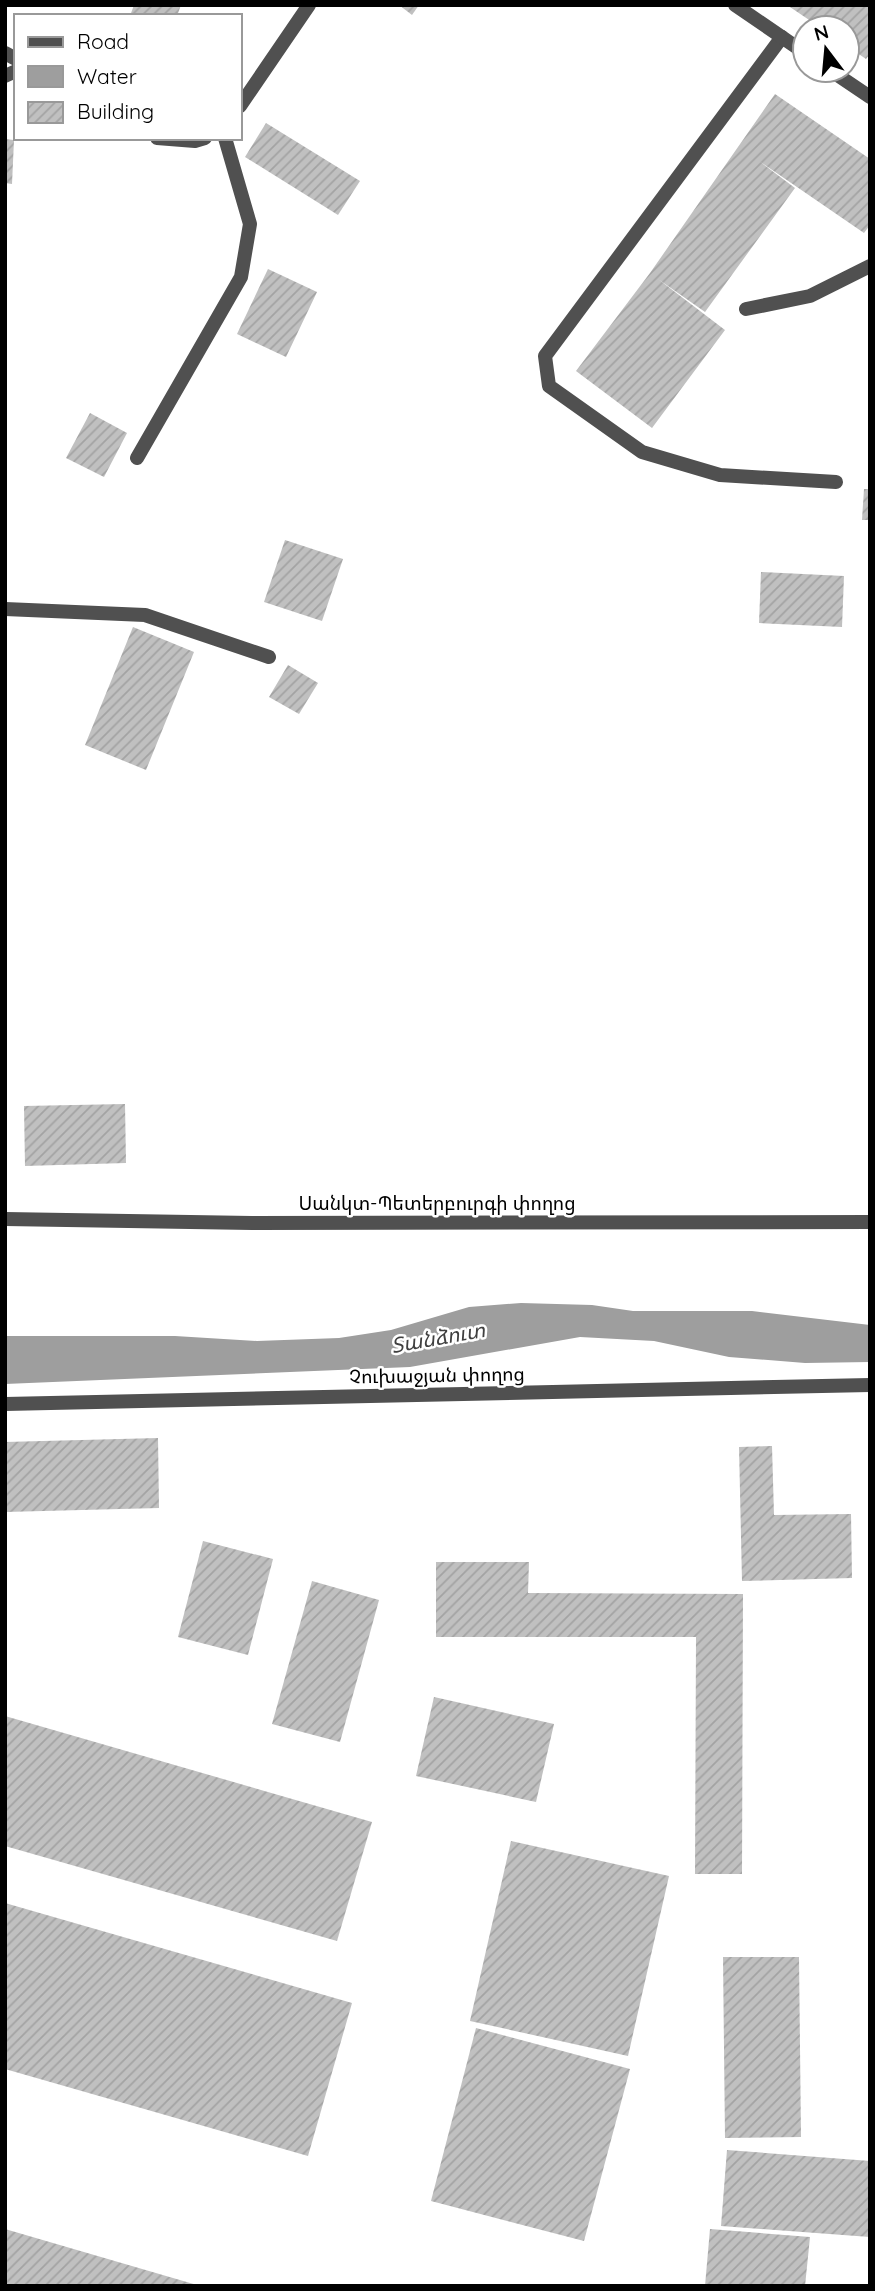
<svg xmlns="http://www.w3.org/2000/svg" width="875" height="2291" viewBox="0 0 875 2291" font-family="Quicksand,'Noto Sans Armenian',sans-serif">
	<defs>
		<pattern id="building-hatch" width="6" height="6" patternUnits="userSpaceOnUse" patternTransform="scale(1.75)"><rect width="6" height="6" fill="#c0c0c0"/><path d="M-1 1l2-2M0 6l6-6M5 7l2-2" fill="none" stroke="#a3a3a3"/></pattern>
	</defs>
	<rect width="100%" height="100%" fill="#fff"/>
	<path fill="#9e9e9e" d="M521,1303L592,1305L633,1311H752L870,1325V1362L805,1363L729,1357L654,1341L580,1337L410,1367L5,1384V1336H175L257,1341L339,1338L391,1330L469,1307Z"/>
	<g fill="url(#building-hatch)">
		<path d="M134,5H181L177,16H130Z"/>
		<path d="M399,5H419L412,15Z"/>
		<path d="M787,5H870V54L866,59L847,46V28H821Z"/>
		<path d="M775,94L870,159V225L864,233L759,161L795,188L705,312L658,279L725,330L652,428L576,371L650,273Z"/>
		<path d="M266,123L360,181L338,215L245,157Z"/>
		<path d="M5,139L14,140L12,184L5,183Z"/>
		<path d="M268,269L317,292L286,357L237,334Z"/>
		<path d="M90,413L127,433L104,477L66,458Z"/>
		<path d="M864,489H870V520H862Z"/>
		<path d="M285,540L343,559L322,621L264,602Z"/>
		<path d="M761,572L844,576L842,627L759,623Z"/>
		<path d="M133,627L194,652L146,770L85,745Z"/>
		<path d="M288,665L318,683L299,714L269,697Z"/>
		<path d="M125,1104L126,1163L25,1166L24,1106Z"/>
		<path d="M158,1438L159,1508L5,1512V1442Z"/>
		<path d="M772,1446L774,1515L851,1514L852,1578L742,1581L739,1447Z"/>
		<path d="M203,1541L273,1559L248,1655L178,1637Z"/>
		<path d="M436,1562H529L528,1593L743,1594L742,1874H695L696,1637H436Z"/>
		<path d="M312,1581L379,1600L340,1742L272,1724Z"/>
		<path d="M434,1697L554,1724L536,1802L416,1776Z"/>
		<path d="M5,1716L372,1822L337,1941L5,1846Z"/>
		<path d="M511,1841L669,1876L628,2056L470,2021Z"/>
		<path d="M5,1903L352,2003L308,2156L5,2069Z"/>
		<path d="M723,1957H799L801,2137L725,2138Z"/>
		<path d="M476,2028L630,2069L584,2241L431,2201Z"/>
		<path d="M727,2150L870,2161V2237L721,2226Z"/>
		<path d="M5,2229L197,2285L196,2286H5Z"/>
		<path d="M710,2229L810,2237L805,2286H705Z"/>
	</g>
	<g fill="none" stroke-linecap="round" stroke-linejoin="round">
		<g stroke="#505050" stroke-width="14">
			<path d="M782,37L545,356L549,386L642,452L720,475L836,482"/>
			<path d="M5,76L16,71"/>
			<path d="M746,309L810,296L870,266"/>
			<path d="M137,458L241,277L250,224L225,138"/>
			<path d="M5,609L145,615L269,657"/>
		</g>
		<g stroke="#505050" stroke-width="14">
			<path d="M735,5L805,53"/>
			<path d="M5,53L16,59"/>
			<path d="M830,70L870,97"/>
			<path d="M240,106L309,5"/>
			<path d="M157,138L195,141L205,138"/>
			<path d="M5,1219L252,1223L870,1222"/>
			<path d="M5,1404L870,1385"/>
		</g>
	</g>
	<g text-anchor="middle" stroke-width="5" stroke-linejoin="round" paint-order="stroke">
		<g font-size="19" fill="#000" stroke="#fff">
			<text x="437" y="1210">Սանկտ-Պետերբուրգի փողոց</text>
			<text transform="translate(437 1375) rotate(-1)" y="7">Չուխաջյան փողոց</text>
		</g>
		<g font-size="21" font-style="italic" fill="#3f3f3f" stroke="#fff">
			<text transform="translate(438 1338) rotate(-10)" y="7">Տանձուտ</text>
		</g>
	</g>
	<rect width="875" height="2291" fill="none" stroke="#000000" stroke-width="14"/>
	<rect x="14" y="14" width="228" height="126" fill="#ffffff" stroke="#999999" stroke-width="2"/>
	<rect x="28" y="37" width="35" height="10" fill="#505050" stroke="#999999" stroke-width="2"/>
	<text x="77" y="49" font-size="21" fill="#000000">Road</text>
	<rect x="28" y="66" width="35" height="21" fill="#9e9e9e" stroke="#999999" stroke-width="2"/>
	<text x="77" y="84" font-size="21" fill="#000000">Water</text>
	<rect x="28" y="102" width="35" height="21" fill="url(#building-hatch)" stroke="#999999" stroke-width="2"/>
	<text x="77" y="119" font-size="21" fill="#000000">Building</text>
	<g transform="translate(826 49) rotate(344)"><circle r="33" fill="#ffffff" stroke="#999999" stroke-width="2"/>
	<path d="M0-5L12 26L0 18L-12 26Z" fill="#000000"/>
	<text y="-10" font-size="19" font-weight="bold" text-anchor="middle" fill="#000000">N</text>
	</g>
</svg>
